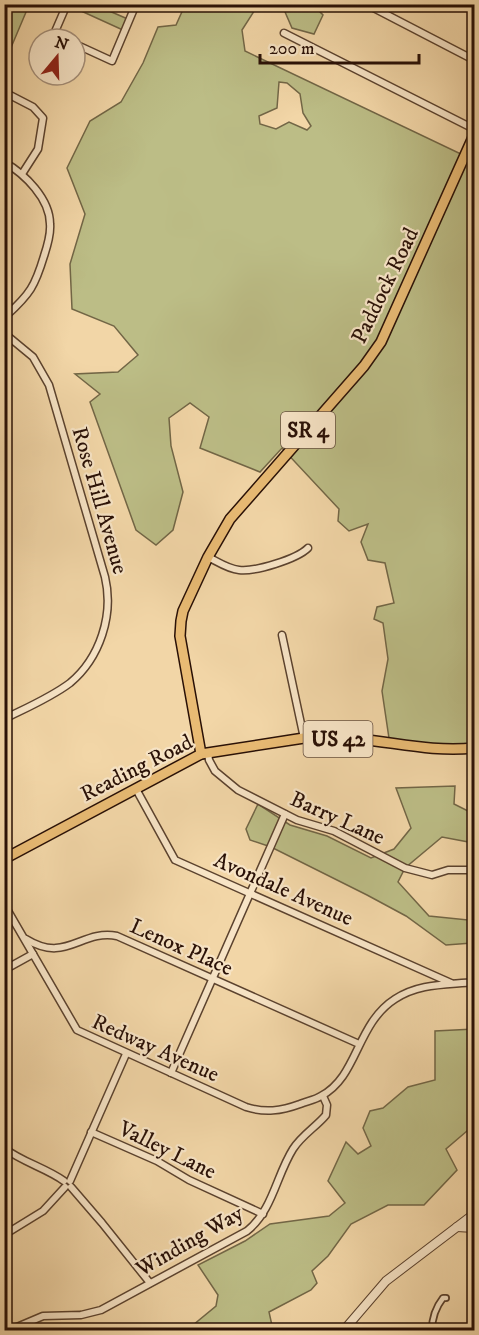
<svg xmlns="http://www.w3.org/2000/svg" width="479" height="1335" viewBox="0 0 479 1335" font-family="'IM FELL DW Pica',serif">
	<rect width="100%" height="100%" fill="#f2d6a7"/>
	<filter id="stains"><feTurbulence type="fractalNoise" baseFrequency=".00333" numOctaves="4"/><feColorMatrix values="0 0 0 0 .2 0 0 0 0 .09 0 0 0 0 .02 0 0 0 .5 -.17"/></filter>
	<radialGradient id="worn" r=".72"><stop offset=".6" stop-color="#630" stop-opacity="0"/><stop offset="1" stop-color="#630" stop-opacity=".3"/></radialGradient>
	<g fill="#bcbd86" stroke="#726646" stroke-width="1.5" fill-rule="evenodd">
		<path d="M4,5H29L10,50L5,47Z"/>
		<path d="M68,5H100V7L130,20L125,31Z"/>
		<path d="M185,5H258L242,30L245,51L465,156L471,144L474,146V748L390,745L382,691L388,659L383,623L374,619L377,607L394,603L385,563L368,560L361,542L368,524L349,531L338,521L339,509L282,448L260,472L200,448L209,417L190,403L169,418L171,446L183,492L173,530L156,545L136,530L90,402L100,394L75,374L118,372L138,355L114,326L72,309L70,264L85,214L67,168L90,121L121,102L143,63L158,27L176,25ZM279,82L287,83L300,94L303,113L311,126L307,130L289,122L276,129L260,124L259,116L277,108Z"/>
		<path d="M282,5H313L323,15L314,34L292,28Z"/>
		<path d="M455,786L454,804L474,814V843L442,837L405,868L398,882L429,916L468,920L474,912V941L472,943L446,945L406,916L367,895L271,847L250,840L246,829L258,804L290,825L327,836L371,858L394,849L411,828L396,788Z"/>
		<path d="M474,1029V1125L446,1149L457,1170L424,1205H388L351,1224L328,1256L312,1271L317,1283L311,1290L269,1312L273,1330H187L216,1306L218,1295L198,1265L245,1241L270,1224L329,1216L345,1203L328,1181L346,1142L358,1154L371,1146L363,1128L370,1111L383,1108L408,1087L435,1080V1031Z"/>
	</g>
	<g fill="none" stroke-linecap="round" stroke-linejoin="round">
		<defs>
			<g id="pedestrian">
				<path d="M374,1328L377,1330"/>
				<path d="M432,1330C432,1319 436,1307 443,1298H446"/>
			</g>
			<g id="minor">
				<path d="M366,4L474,60"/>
				<path d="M284,33L474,129"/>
				<path d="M64,39L54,34L67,4"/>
				<path d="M75,44L112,61L136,4"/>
				<path d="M4,92L33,107L43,118L38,149L22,174"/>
				<path d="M4,162C25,174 50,199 50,224C51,235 47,247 44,256C35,286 30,294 7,315"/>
				<path d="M4,289L8,305L4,325"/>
				<path d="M4,333L33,357L49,385L105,577C114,615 100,658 70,683C50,698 26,708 4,719"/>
				<path d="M208,557C218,562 228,569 239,570C255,572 297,559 308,548"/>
				<path d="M282,635L304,738"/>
				<path d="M208,753L209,760L215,771L238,790L297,820L334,831L405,868L432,875L448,870H474"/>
				<path d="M136,789L175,860L451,983"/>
				<path d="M4,904L77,1030L246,1107C265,1113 281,1111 300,1104C307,1101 315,1100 321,1096C358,1077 356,1024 395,999C419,983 446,985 474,982"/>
				<path d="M26,939C66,964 81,929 117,936L359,1044"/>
				<path d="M4,970L33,954"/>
				<path d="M171,1073L285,814"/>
				<path d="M91,1132L157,1161L189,1180L263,1214"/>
				<path d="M4,1148C22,1162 46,1168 64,1181"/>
				<path d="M70,1181L126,1054"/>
				<path d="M71,1187L102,1223L150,1283"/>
				<path d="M4,1235L43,1211L65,1187"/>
				<path d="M10,1330L43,1316L81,1315L101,1310L247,1231C273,1210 276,1176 293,1149C302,1135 316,1127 326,1115L327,1105L323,1096"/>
			</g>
			<g id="tertiary">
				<path d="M457,1227L474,1228"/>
				<path d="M344,1330L386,1281L474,1214"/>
			</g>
			<g id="primary">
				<path d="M201,754L180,636L181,621L183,611L208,557L230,519L364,366L381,342L474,135"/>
				<path d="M4,859L201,754L304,738C322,738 341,738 359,739C399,743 433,752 474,748"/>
			</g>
		</defs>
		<use href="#pedestrian" stroke="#5b422e" stroke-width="8"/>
		<use href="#minor" stroke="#5b422e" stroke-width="9"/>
		<use href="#tertiary" stroke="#5b422e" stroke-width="10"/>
		<use href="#primary" stroke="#291006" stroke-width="12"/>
		<use href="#pedestrian" stroke="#f7e4c6" stroke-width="4.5"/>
		<use href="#minor" stroke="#f7e4c6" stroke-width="6"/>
		<use href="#tertiary" stroke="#f7e4c6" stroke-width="8"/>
		<use href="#primary" stroke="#e9bb74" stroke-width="9"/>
	</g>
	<g text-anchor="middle" stroke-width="4.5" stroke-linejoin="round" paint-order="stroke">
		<g fill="#f7e4c6" stroke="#675040" stroke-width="1.5">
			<rect x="281" y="412" width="54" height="36" rx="4.5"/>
			<rect x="303.5" y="721" width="69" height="36" rx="4.5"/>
		</g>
		<g font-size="21" font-weight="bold" fill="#291006">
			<text x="308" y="437">SR 4</text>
			<text x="338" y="746">US 42</text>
		</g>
		<g font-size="22" fill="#291006" stroke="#f7e4c6">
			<text transform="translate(384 285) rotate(-64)" y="8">Paddock Road</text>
			<text transform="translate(101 500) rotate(74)" y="8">Rose Hill Avenue</text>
			<text transform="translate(136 767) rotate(-27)" y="8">Reading Road</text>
			<text transform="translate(338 817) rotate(24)" y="8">Barry Lane</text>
			<text transform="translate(284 888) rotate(24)" y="8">Avondale Avenue</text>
			<text transform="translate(182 946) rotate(24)" y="8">Lenox Place</text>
			<text transform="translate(156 1047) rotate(24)" y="8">Redway Avenue</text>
			<text transform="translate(168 1149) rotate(26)" y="8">Valley Lane</text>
			<text transform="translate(189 1240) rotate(-30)" y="8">Winding Way</text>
		</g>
	</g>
	<rect width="479" height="1335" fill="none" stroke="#f2d6a7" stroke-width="24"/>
	<rect x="6" y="6" width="467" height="1323" fill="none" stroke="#291006" stroke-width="3"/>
	<rect x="12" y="12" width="455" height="1311" fill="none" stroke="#291006" stroke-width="1.5"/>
	<g transform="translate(57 57) rotate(19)"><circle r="28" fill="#f7e4c6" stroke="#a58f79" stroke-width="1.5"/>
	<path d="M0-4.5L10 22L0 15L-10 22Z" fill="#8f2418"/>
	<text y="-9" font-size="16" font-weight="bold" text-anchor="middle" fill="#291006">N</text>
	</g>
	<path d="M260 54v9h159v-9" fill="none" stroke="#291006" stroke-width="3"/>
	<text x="269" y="54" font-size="18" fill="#291006" stroke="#f7e4c6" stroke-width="4.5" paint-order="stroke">200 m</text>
	<rect width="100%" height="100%" filter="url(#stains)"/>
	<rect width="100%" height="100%" fill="url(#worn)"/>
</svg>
